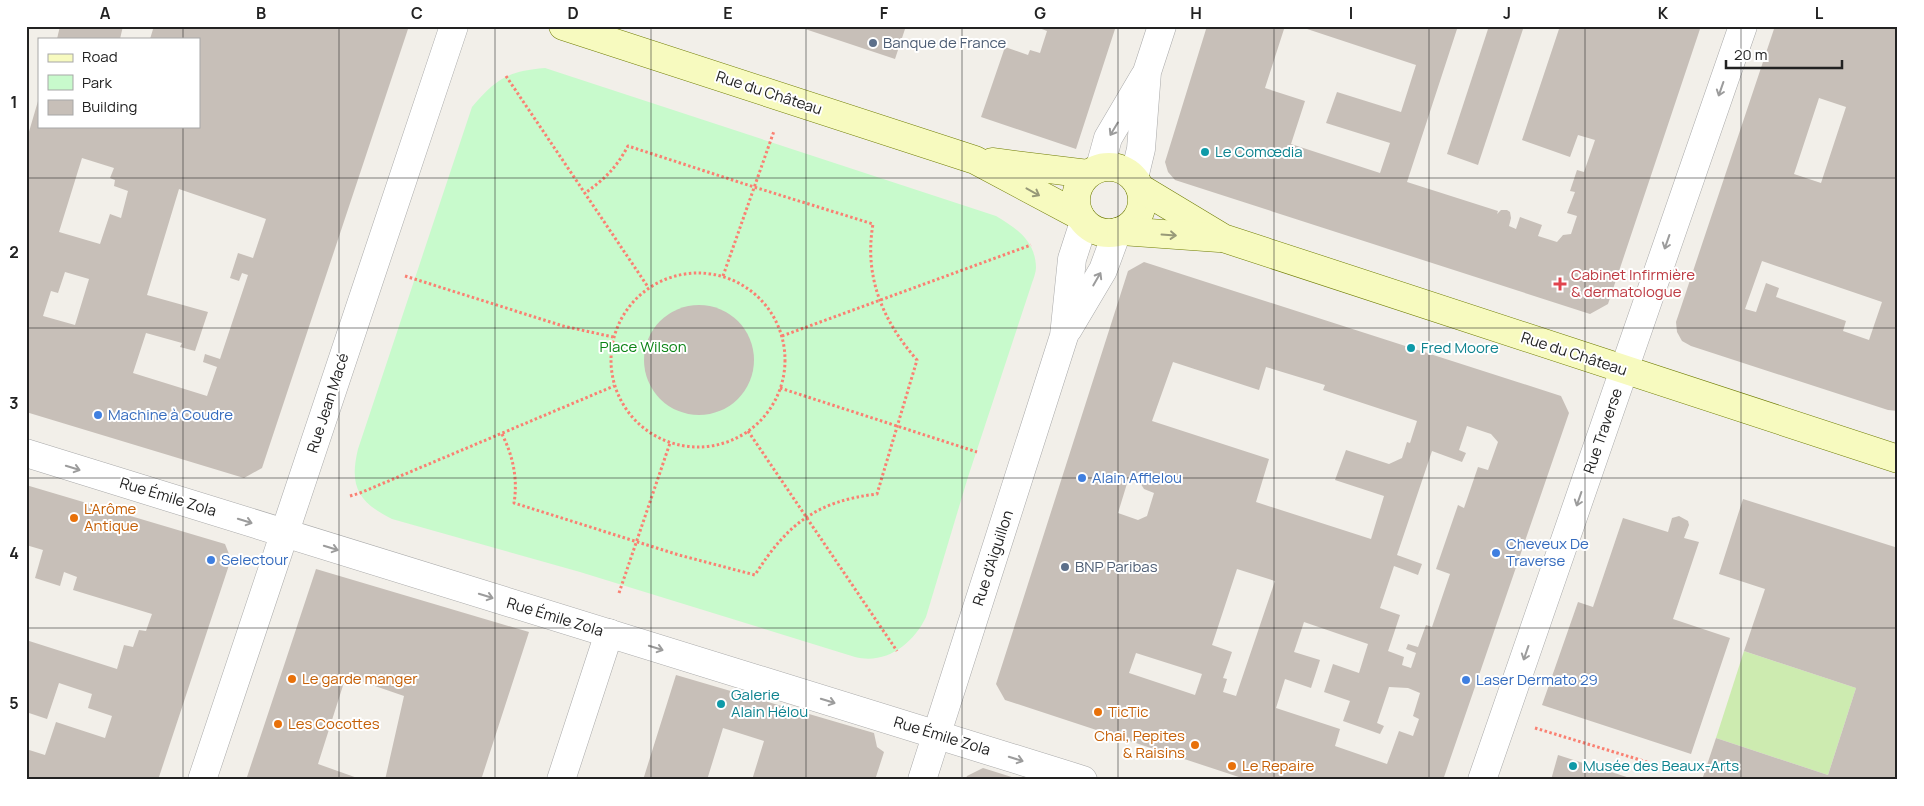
<svg xmlns="http://www.w3.org/2000/svg" width="1924" height="806" viewBox="0 0 1924 806" font-family="Manrope,sans-serif">
	<rect width="100%" height="100%" fill="#f2efe9"/>
	<path fill="#cdebb0" d="M1744,651L1856,688L1828,775L1716,738Z"/>
	<path fill="#c8facc" d="M545,68L996,216C1016,228 1035,240 1036,267C1036,273 1033,280 1031,286L968,477L926,617C913,644 886,665 855,657L580,572L392,519C358,502 349,486 358,449L472,107C496,79 508,71 545,68Z"/>
	<g fill="#c7bfb8" fill-rule="evenodd">
		<path d="M60,26H123L120,39H57Z"/>
		<path d="M154,26H409L262,468L244,478L26,412V142L38,101L39,126H199V39H150ZM82,158L114,168L110,178L115,180L114,186L128,191L121,218L110,214L100,244L59,232ZM179,189L266,219L253,258L238,253L230,278L239,281L242,273L248,275L220,359L205,354L203,362L217,367L207,396L133,373L146,333L182,343L180,347L195,351L208,312L147,295ZM65,272L89,279L75,325L43,316L51,291L58,293Z"/>
		<path d="M796,26H906L895,59Z"/>
		<path d="M1034,26H1116L1076,149L981,117L1005,47L1028,55L1030,50L1040,53L1047,31Z"/>
		<path d="M1207,26H1285L1265,88L1305,101L1291,144L1380,173L1390,143L1326,123L1337,92L1401,112L1416,65L1298,26H1458L1407,182L1498,211L1497,214L1501,210H1507L1510,212L1511,218L1509,226L1516,229L1520,217L1542,225L1538,236L1557,242L1563,235L1571,234L1577,216L1567,213L1575,192L1570,191L1577,170L1584,172L1595,140L1578,135L1570,157L1522,140L1560,26H1701L1608,304L1590,314L1175,180L1168,172L1165,162Z"/>
		<path d="M1489,26H1524L1478,165L1447,154Z"/>
		<path d="M1775,26H1898V411L1888,410L1691,346L1682,341L1677,332L1676,322ZM1819,98L1846,107L1821,183L1794,174ZM1762,261L1882,302L1869,340L1843,331L1846,321L1776,297L1779,288L1766,283L1756,312L1745,309Z"/>
		<path d="M1144,262L1561,396L1569,413L1443,780H1248L1005,700L996,684L1128,271ZM1173,362L1259,390L1266,367L1325,385L1323,390L1417,421L1410,443L1407,442L1402,458L1389,464L1346,450L1335,480L1384,496L1371,539L1256,502L1269,459L1152,421ZM1467,426L1491,434L1498,442L1488,470L1478,467L1464,508L1458,505L1436,569L1450,574L1432,627L1426,625L1418,647L1408,644L1406,649L1416,653L1411,668L1402,665L1404,657L1388,651L1400,615L1380,608L1394,566L1418,575L1422,564L1397,555L1432,451L1462,462L1466,453L1459,450ZM1129,477L1139,481L1144,489L1154,493L1147,516L1138,520L1118,513ZM1237,569L1275,581L1236,696L1223,692L1227,679L1223,678L1232,652L1212,645ZM1304,622L1368,644L1359,673L1333,664L1324,692L1350,701L1343,721L1380,734L1384,726L1377,723L1389,687L1408,688L1420,693L1413,716L1419,719L1413,736L1399,731L1387,764L1335,746L1340,729L1276,708L1285,679L1311,688L1320,660L1294,652ZM1136,653L1202,674L1195,695L1129,673Z"/>
		<circle cx="699" cy="360" r="55"/>
		<path d="M26,485L225,544L231,559L158,780H26V749L45,755L56,722L105,738L112,716L88,708L92,694L59,683L47,719L26,712V640L117,669L124,645L133,647L139,630L146,631L152,614L73,590L77,577L64,572L60,586L35,578L43,550L26,545Z"/>
		<path d="M1743,499L1898,548V780H1702L1716,738L1828,775L1856,688L1744,651L1765,589L1719,574Z"/>
		<path d="M1679,516L1688,521L1689,525L1684,538L1699,542L1673,619L1730,638L1691,754L1542,705L1578,602L1593,607L1623,518L1668,532L1672,518Z"/>
		<path d="M316,569L529,632L481,780H385L404,696L346,676L318,764L363,780H246Z"/>
		<path d="M676,675L874,733L877,747L884,752L875,780H752L764,741L723,728L707,780H643Z"/>
		<path d="M1558,755L1633,779V780H1551Z"/>
		<path d="M983,768L1018,779V780H965L967,776Z"/>
	</g>
	<g fill="none" stroke-linecap="round" stroke-linejoin="round">
		<defs>
			<g id="minor">
				<path d="M1100,167L1108,138L1144,77"/>
				<path d="M1134,178L1141,149L1147,72L1162,26"/>
				<path d="M1068,329L1103,270L1117,232"/>
				<path d="M26,453L1083,780"/>
				<path d="M202,780L454,26"/>
				<path d="M561,780L609,633"/>
				<path d="M922,780L1064,336L1072,259L1084,222"/>
				<path d="M1482,780L1743,26"/>
			</g>
			<g id="secondary">
				<path d="M563,26L975,160L1080,216"/>
				<path d="M992,162L1088,174"/>
				<circle cx="1109" cy="200" r="33"/>
				<path d="M1140,188L1223,238L1898,459"/>
				<path d="M1121,231L1219,238"/>
			</g>
		</defs>
		<use href="#minor" stroke="#a9a9a9" stroke-width="29"/>
		<use href="#secondary" stroke="#707d05" stroke-width="29"/>
		<g stroke="#fa8072" stroke-width="3" stroke-dasharray="2.5 2.5" stroke-linecap="butt">
			<path d="M506,76L648,287"/>
			<circle cx="698" cy="360" r="87"/>
			<path d="M405,276L563,326L613,337"/>
			<path d="M723,276L774,131"/>
			<path d="M782,336L1031,245"/>
			<path d="M780,388L977,452"/>
			<path d="M748,431L897,651"/>
			<path d="M502,434C513,456 518,479 514,503L679,555L755,575C787,524 817,501 877,494L917,360C882,320 864,276 873,224L754,187L628,146C616,168 605,179 585,193"/>
			<path d="M350,496L360,493L614,386"/>
			<path d="M619,593L670,443"/>
			<path d="M1535,728L1647,762"/>
		</g>
		<use href="#minor" stroke="#fff" stroke-width="28"/>
		<use href="#secondary" stroke="#f7fabf" stroke-width="28"/>
	</g>
	<defs><path id="oneway-shaft" d="M-6 0H5M1.5-3L5.5 0L1.5 3" fill="none" stroke-width="1.6" stroke-linecap="round" stroke-linejoin="round" transform="scale(1.25)"/></defs>
	<g stroke="#9c9c9c">
		<use href="#oneway-shaft" transform="translate(1721 89) rotate(109)"/>
		<use href="#oneway-shaft" transform="translate(1114 129) rotate(121)"/>
		<use href="#oneway-shaft" transform="translate(1667 242) rotate(109)"/>
		<use href="#oneway-shaft" transform="translate(1097 279) rotate(-60)"/>
		<use href="#oneway-shaft" transform="translate(73 468) rotate(17)"/>
		<use href="#oneway-shaft" transform="translate(1579 499) rotate(109)"/>
		<use href="#oneway-shaft" transform="translate(245 521) rotate(17)"/>
		<use href="#oneway-shaft" transform="translate(331 548) rotate(17)"/>
		<use href="#oneway-shaft" transform="translate(486 596) rotate(17)"/>
		<use href="#oneway-shaft" transform="translate(656 648) rotate(17)"/>
		<use href="#oneway-shaft" transform="translate(1526 653) rotate(109)"/>
		<use href="#oneway-shaft" transform="translate(828 701) rotate(17)"/>
		<use href="#oneway-shaft" transform="translate(1016 759) rotate(17)"/>
	</g>
	<g stroke="#979978">
		<use href="#oneway-shaft" transform="translate(1033 192) rotate(29)"/>
		<use href="#oneway-shaft" transform="translate(1169 235) rotate(4)"/>
	</g>
	<path fill="none" stroke="#222" stroke-width="1" stroke-opacity="0.55" d="M183,26V39M339,26V780M495,26V780M651,26V780M806,26V780M962,26V780M1118,26V780M1274,26V780M1429,26V780M1585,26V780M1741,26V780M183,126V780M26,178H1898M26,328H1898M26,478H1898M26,628H1898"/>
	<g fill="#5c6f8a" stroke="#fff" stroke-width="2">
		<circle cx="873" cy="43" r="5"/>
		<circle cx="1065" cy="567" r="5"/>
	</g>
	<g fill="#0f9aa8" stroke="#fff" stroke-width="2">
		<circle cx="1205" cy="152" r="5"/>
		<circle cx="1411" cy="348" r="5"/>
		<circle cx="721" cy="704" r="5"/>
		<circle cx="1573" cy="766" r="5"/>
	</g>
	<path fill="#e0444e" stroke="#fff" stroke-width="2" d="M1557.5 276.5h5v5h5v5h-5v5h-5v-5h-5v-5h5z"/>
	<g fill="#3f7fe0" stroke="#fff" stroke-width="2">
		<circle cx="98" cy="415" r="5"/>
		<circle cx="1082" cy="478" r="5"/>
		<circle cx="1496" cy="553" r="5"/>
		<circle cx="211" cy="560" r="5"/>
		<circle cx="1466" cy="680" r="5"/>
	</g>
	<g fill="#e8710a" stroke="#fff" stroke-width="2">
		<circle cx="74" cy="518" r="5"/>
		<circle cx="292" cy="679" r="5"/>
		<circle cx="1098" cy="712" r="5"/>
		<circle cx="278" cy="724" r="5"/>
		<circle cx="1195" cy="745" r="5"/>
		<circle cx="1232" cy="766" r="5"/>
	</g>
	<g text-anchor="middle" stroke-width="4" stroke-linejoin="round" paint-order="stroke">
		<g font-size="15" fill="#4e5e75" stroke="#fff" text-anchor="start">
			<text x="883" y="48">Banque de France</text>
			<text x="1075" y="572">BNP Paribas</text>
		</g>
		<g font-size="15" fill="#222" stroke="#fff">
			<text transform="translate(769 93) rotate(18)" y="5">Rue du Château</text>
			<text transform="translate(1574 354) rotate(18)" y="5">Rue du Château</text>
			<text transform="translate(328 403) rotate(-72)" y="5">Rue Jean Macé</text>
			<text transform="translate(1603 431) rotate(-71)" y="5">Rue Traverse</text>
			<text transform="translate(168 497) rotate(17)" y="5">Rue Émile Zola</text>
			<text transform="translate(993 558) rotate(-72)" y="5">Rue d'Aiguillon</text>
			<text transform="translate(555 617) rotate(17)" y="5">Rue Émile Zola</text>
			<text transform="translate(942 736) rotate(17)" y="5">Rue Émile Zola</text>
		</g>
		<g font-size="15" fill="#0d838f" stroke="#fff" text-anchor="start">
			<text x="1215" y="157">Le Comœdia</text>
			<text x="1421" y="353">Fred Moore</text>
			<text x="731" y="700">Galerie<tspan x="731" dy="17">Alain Hélou</tspan></text>
			<text x="1583" y="771">Musée des Beaux-Arts</text>
		</g>
		<g font-size="15" fill="#be3a42" stroke="#fff" text-anchor="start">
			<text x="1571" y="280">Cabinet Infirmière<tspan x="1571" dy="17">&amp; dermatologue</tspan></text>
		</g>
		<g font-size="15" fill="#0c8416" stroke="#fff">
			<text x="643" y="352">Place Wilson</text>
		</g>
		<g font-size="15" fill="#366cbe" stroke="#fff" text-anchor="start">
			<text x="108" y="420">Machine à Coudre</text>
			<text x="1092" y="483">Alain Afflelou</text>
			<text x="1506" y="549">Cheveux De<tspan x="1506" dy="17">Traverse</tspan></text>
			<text x="221" y="565">Selectour</text>
			<text x="1476" y="685">Laser Dermato 29</text>
		</g>
		<g font-size="15" fill="#c56008" stroke="#fff" text-anchor="start">
			<text x="84" y="514">L'Arôme<tspan x="84" dy="17">Antique</tspan></text>
			<text x="302" y="684">Le garde manger</text>
			<text x="1108" y="717">TicTic</text>
			<text x="288" y="729">Les Cocottes</text>
			<text x="1185" y="741" text-anchor="end">Chai, Pepites<tspan x="1185" dy="17">&amp; Raisins</tspan></text>
			<text x="1242" y="771">Le Repaire</text>
		</g>
	</g>
	<rect width="1924" height="806" fill="none" stroke="#ffffff" stroke-width="55"/>
	<rect x="38" y="38" width="162" height="90" fill="#ffffff" stroke="#a7a7a7"/>
	<rect x="48" y="54" width="25" height="8" fill="#f7fabf" stroke="#a7a7a7"/>
	<text x="82" y="62" font-size="15" fill="#222222">Road</text>
	<rect x="48" y="75" width="25" height="15" fill="#c8facc" stroke="#a7a7a7"/>
	<text x="82" y="88" font-size="15" fill="#222222">Park</text>
	<rect x="48" y="100" width="25" height="15" fill="#c7bfb8" stroke="#a7a7a7"/>
	<text x="82" y="112" font-size="15" fill="#222222">Building</text>
	<path d="M1726 60v8h116v-8" fill="none" stroke="#222222" stroke-width="2.5"/>
	<text x="1734" y="60" font-size="15" fill="#222222" stroke="#ffffff" stroke-width="4" paint-order="stroke">20 m</text>
	<rect x="28" y="28" width="1868" height="750" fill="none" stroke="#222" stroke-width="2"/>
	<g font-size="16" text-anchor="middle" font-weight="bold" fill="#222">
		<text x="105" y="19">A</text>
		<text x="261" y="19">B</text>
		<text x="417" y="19">C</text>
		<text x="573" y="19">D</text>
		<text x="728" y="19">E</text>
		<text x="884" y="19">F</text>
		<text x="1040" y="19">G</text>
		<text x="1196" y="19">H</text>
		<text x="1351" y="19">I</text>
		<text x="1507" y="19">J</text>
		<text x="1663" y="19">K</text>
		<text x="1819" y="19">L</text>
		<text x="14" y="108">1</text>
		<text x="14" y="258">2</text>
		<text x="14" y="409">3</text>
		<text x="14" y="559">4</text>
		<text x="14" y="709">5</text>
	</g>
</svg>
